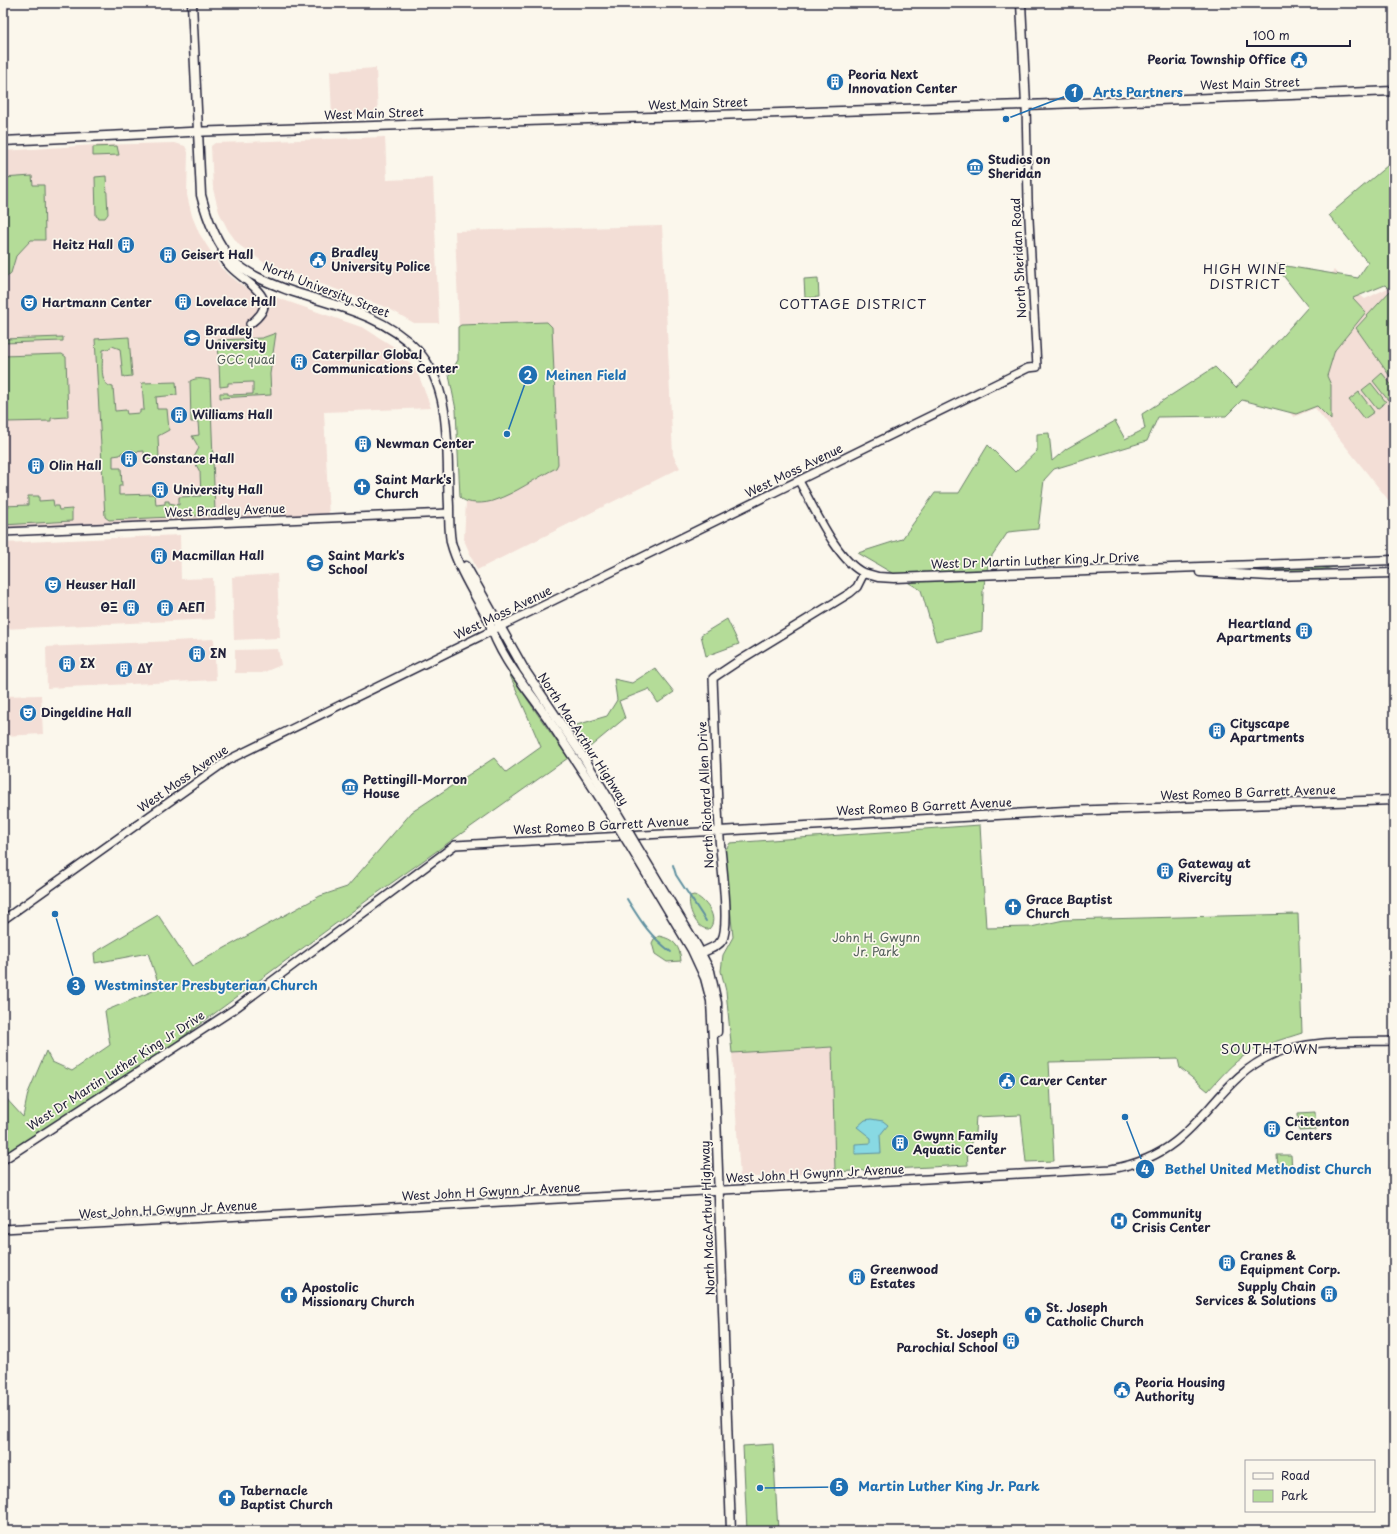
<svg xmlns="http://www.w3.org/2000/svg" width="1397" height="1534" viewBox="0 0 1397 1534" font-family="'Playpen Sans',sans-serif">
	<rect width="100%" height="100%" fill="#fbf7ec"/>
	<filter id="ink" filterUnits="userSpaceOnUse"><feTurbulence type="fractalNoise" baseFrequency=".025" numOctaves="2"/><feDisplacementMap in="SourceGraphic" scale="8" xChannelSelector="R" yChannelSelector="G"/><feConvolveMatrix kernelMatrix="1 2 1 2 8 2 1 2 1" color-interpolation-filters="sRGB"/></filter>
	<g filter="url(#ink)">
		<g fill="#f3ded6">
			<path d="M376,68L378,114L332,116L330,71Z"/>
			<path d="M385,137L387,180L433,178L439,323H414L388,308L266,264L239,245L228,230L219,212L213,189L211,146L215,143Z"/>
			<path d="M175,143L185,146L188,152L187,195L192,216L199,233L221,268L239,283L252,292L257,302L269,301V295L364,328L396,348L417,371L431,408L324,412L329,518L3,532V151L95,145Z"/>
			<path d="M662,226L673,455L680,468L477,570L464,540L466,501L455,231Z"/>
			<path d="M1334,270L1343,281L1365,299L1394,285V507L1315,408L1294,417L1249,372L1301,316Z"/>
			<path d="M180,535L181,579L213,578L214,619L3,629V543Z"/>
			<path d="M277,574L280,638L234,640L232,577Z"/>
			<path d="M214,639L216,680L47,688L46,647Z"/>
			<path d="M278,649L281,665L262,673H235V650Z"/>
			<path d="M41,695L43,734L3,736V696Z"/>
			<path d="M832,1047L835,1172L740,1178L732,1053Z"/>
		</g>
		<g fill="#b4dc98" stroke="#6b7f6a">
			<path d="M117,146L119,155L93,156V147Z"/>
			<path d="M1394,160V285L1388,288L1385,285L1353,298L1366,312L1335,350L1327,376L1331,385V420L1317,406L1296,414L1242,400L1226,416L1158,417L1147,441L1054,469L1044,480L1038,529L1008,532L989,560L983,590L982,631L936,641L921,590L858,553L902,539L935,493H959L988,445L1015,472L1037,451V434L1049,433L1052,461L1066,449L1115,421L1125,439L1145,429L1142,414L1215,367L1236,388L1308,307L1274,264L1358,278L1368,263L1329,215Z"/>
			<path d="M32,176L33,185H44L45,240H31L16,256L11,273L3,280L6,296H3V178Z"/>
			<path d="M106,176L108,214L105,218H99L96,216L95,177Z"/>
			<path d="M818,278L819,297L805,298L804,279Z"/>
			<path d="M1394,289V382L1356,328L1390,291Z"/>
			<path d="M547,322L552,327L558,464L556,468C538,477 514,494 495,500C486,504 466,505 460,497L456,410L449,375L458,360V327L461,325Z"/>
			<path d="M276,333L270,374L271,395L220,398V393H228V395L253,394V382L228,383V386L220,387L218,340L262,338Z"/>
			<path d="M63,337V341L3,343V339Z"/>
			<path d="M129,337L132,376L123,377L120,349L112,346L108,349L103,350C103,362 98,385 113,387L115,411L126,410L127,414L140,413V410H144L142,383L176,382L177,395L156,397L157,409H167L169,430L158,436L159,458L144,461V451L134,452L133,450L121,453L120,455L113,456V468H121L122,486H119V495L155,494L156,505L165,504V501H169V503L179,505V497L201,496L200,472L193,459L199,448L192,436L199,435L198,422H191L190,381C197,377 203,379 210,380L215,511L213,515L109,520L105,517L95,339Z"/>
			<path d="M62,354L66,357L68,417L51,418V421L7,422V418L3,419V356Z"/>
			<path d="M1382,373L1394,388V395L1388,400L1373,381Z"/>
			<path d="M1371,383L1386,402L1377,409L1362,390Z"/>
			<path d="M1359,392L1374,412L1364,419L1349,400Z"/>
			<path d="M28,496H39V501L53,500L54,506H58L59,510L72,509V521L3,525V506L28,505Z"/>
			<path d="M1340,564V566L1319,570L1268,571V567Z"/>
			<path d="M727,619L739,644L706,656L701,635Z"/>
			<path d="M655,668L674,692L658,703L649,689L619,701L625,718L590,747L589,745L586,746L573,726L607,716L617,700L614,679L632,683Z"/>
			<path d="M509,673L568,758L369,899L134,1073L3,1155V1095L23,1117L28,1093L46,1051L52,1062L72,1071L110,1045L105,1011L160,988L148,953L95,963L94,953L158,915L192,966L320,896L347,887L412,812L494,758L506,772L541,747Z"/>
			<path d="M980,825L986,928L1031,927L1064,920L1298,914L1302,1033C1284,1039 1264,1044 1247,1054C1232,1063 1220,1078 1208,1091L1180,1068L1178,1059L1049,1062L1054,1161L1026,1162L1021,1115L976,1117C975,1123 976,1132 974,1137C967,1150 967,1150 968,1165L835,1172L832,1047L732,1053L726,991L721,971L723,955L733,937L724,848H727L730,843Z"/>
			<path d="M694,895C705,899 720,918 709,929C696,930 687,907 690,896Z"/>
			<path d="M659,936C674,939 680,946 681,961L667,962L655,954L652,943L654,939Z"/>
			<path d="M1315,1112L1316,1130L1299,1131L1298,1113Z"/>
			<path d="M1277,1155H1291L1292,1169H1278Z"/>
			<path d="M773,1444L778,1531H747L743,1446Z"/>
		</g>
		<path fill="#88d9e3" stroke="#5f90a0" d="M871,1119L883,1121L888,1125L880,1135L881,1153L855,1154V1144L871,1143V1138L857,1127L865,1120Z"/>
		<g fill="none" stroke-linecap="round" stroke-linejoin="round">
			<g stroke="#5f90a0" stroke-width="2">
				<path d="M673,865L676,875L706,921"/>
				<path d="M627,899C642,923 649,935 671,952"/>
			</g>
			<defs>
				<g id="tertiary">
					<path d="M222,247C222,249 222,253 223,256C231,280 291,294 250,324"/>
					<path d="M3,532L449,513"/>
					<path d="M3,920L228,760L1028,368L1037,367L1028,201L1026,105"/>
					<path d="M3,1160L233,1010L455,845L719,831L713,678L737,662L850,593L857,587L864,573C837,561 814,507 799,481"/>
					<path d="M3,1229L1111,1169C1134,1165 1156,1157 1175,1142C1211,1114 1229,1073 1274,1054C1308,1039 1357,1042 1394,1041"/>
				</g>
				<g id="secondary">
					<path d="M192,3L201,195C207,218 216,243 232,260C248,275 267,282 288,290C332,305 383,314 417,350C454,389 446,456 449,506C449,518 449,530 451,542C458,569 476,596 489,621C500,659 529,690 551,723C574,758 597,793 619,828"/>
					<path d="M1021,3L1026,105"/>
					<path d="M3,141L189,132L1026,105L1394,91"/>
					<path d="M466,566L524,669L584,758L626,828"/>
					<path d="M1200,572L1270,576L1394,573"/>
					<path d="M864,573L878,577L894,578L1394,560"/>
					<path d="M636,845L697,946L710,971L717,1003V1032"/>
					<path d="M630,846L692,950L705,978L711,1001L714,1060L731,1531"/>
					<path d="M701,953C708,949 718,947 722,940C731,925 720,853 719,831L1065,811L1394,800"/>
				</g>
			</defs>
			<use href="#tertiary" stroke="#22223b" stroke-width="10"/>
			<use href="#secondary" stroke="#22223b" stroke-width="11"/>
			<use href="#tertiary" stroke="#fbf7ec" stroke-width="7"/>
			<use href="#secondary" stroke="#fbf7ec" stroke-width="8"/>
			<defs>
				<g id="secondary-bridge">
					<path d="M619,828L630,846"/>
					<path d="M626,828L636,845"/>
				</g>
			</defs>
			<use href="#secondary-bridge" stroke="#22223b" stroke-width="11" stroke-linecap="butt"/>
			<use href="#secondary-bridge" stroke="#fbf7ec" stroke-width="8"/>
		</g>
	</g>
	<defs>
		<symbol id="civic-disc" viewBox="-11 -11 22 22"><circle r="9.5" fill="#1f6fb2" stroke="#fbf7ec"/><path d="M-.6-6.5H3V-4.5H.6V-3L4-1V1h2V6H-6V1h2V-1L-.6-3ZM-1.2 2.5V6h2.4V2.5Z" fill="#fff"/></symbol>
		<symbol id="building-disc" viewBox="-11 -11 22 22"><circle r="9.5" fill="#1f6fb2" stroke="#fbf7ec"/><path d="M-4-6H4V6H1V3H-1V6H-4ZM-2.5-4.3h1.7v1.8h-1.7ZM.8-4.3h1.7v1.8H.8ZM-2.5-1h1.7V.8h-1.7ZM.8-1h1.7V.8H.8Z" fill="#fff"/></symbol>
		<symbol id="museum-disc" viewBox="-11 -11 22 22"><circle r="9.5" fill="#1f6fb2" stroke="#fbf7ec"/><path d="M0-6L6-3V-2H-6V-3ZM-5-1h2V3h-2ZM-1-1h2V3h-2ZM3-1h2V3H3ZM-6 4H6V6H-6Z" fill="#fff"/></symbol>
		<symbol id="theatre-disc" viewBox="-11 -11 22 22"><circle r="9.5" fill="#1f6fb2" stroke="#fbf7ec"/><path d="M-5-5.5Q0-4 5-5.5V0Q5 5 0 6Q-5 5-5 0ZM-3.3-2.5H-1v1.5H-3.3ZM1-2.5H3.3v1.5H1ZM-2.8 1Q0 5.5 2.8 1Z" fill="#fff"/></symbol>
		<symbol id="university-disc" viewBox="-11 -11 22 22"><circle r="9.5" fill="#1f6fb2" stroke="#fbf7ec"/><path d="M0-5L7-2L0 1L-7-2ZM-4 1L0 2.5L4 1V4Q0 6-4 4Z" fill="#fff"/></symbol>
		<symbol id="church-disc" viewBox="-11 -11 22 22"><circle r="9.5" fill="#1f6fb2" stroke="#fbf7ec"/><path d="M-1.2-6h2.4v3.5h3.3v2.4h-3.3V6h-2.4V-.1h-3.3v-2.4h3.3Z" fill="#fff"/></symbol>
		<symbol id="school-disc" viewBox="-11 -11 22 22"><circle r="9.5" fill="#1f6fb2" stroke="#fbf7ec"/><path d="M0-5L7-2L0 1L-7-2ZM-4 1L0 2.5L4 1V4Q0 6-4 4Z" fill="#fff"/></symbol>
		<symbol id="hospital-disc" viewBox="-11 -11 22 22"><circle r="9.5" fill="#1f6fb2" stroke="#fbf7ec"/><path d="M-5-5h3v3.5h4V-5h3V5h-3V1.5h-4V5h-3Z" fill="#fff"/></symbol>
	</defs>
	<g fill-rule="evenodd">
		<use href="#civic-disc" x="1289" y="50" width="20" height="20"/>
		<use href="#building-disc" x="825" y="72" width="20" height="20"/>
		<use href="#museum-disc" x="965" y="157" width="20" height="20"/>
		<use href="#building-disc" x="116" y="235" width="20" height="20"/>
		<use href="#building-disc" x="158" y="245" width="20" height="20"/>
		<use href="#civic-disc" x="308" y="250" width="20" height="20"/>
		<use href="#building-disc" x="173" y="292" width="20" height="20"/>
		<use href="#theatre-disc" x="19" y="293" width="20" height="20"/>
		<use href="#university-disc" x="182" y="328" width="20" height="20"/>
		<use href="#building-disc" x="289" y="352" width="20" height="20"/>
		<use href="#building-disc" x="169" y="405" width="20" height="20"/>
		<use href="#building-disc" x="353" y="434" width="20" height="20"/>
		<use href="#building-disc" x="119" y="449" width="20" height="20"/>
		<use href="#building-disc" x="26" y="456" width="20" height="20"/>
		<use href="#church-disc" x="352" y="477" width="20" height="20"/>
		<use href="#building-disc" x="150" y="480" width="20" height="20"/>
		<use href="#building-disc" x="149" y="546" width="20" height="20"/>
		<use href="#school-disc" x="305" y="553" width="20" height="20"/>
		<use href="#theatre-disc" x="43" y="575" width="20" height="20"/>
		<use href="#building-disc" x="121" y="598" width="20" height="20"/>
		<use href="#building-disc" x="155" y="598" width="20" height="20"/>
		<use href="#building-disc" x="1294" y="621" width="20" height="20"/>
		<use href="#building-disc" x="187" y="644" width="20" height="20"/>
		<use href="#building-disc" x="57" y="654" width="20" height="20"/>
		<use href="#building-disc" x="114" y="659" width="20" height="20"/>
		<use href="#theatre-disc" x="18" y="703" width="20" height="20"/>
		<use href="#building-disc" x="1207" y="721" width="20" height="20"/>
		<use href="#museum-disc" x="340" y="777" width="20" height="20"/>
		<use href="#building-disc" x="1155" y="861" width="20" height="20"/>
		<use href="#church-disc" x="1003" y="897" width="20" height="20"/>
		<use href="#civic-disc" x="997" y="1071" width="20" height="20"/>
		<use href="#building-disc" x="1262" y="1119" width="20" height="20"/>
		<use href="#building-disc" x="890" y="1133" width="20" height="20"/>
		<use href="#hospital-disc" x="1109" y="1211" width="20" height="20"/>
		<use href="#building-disc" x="1217" y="1253" width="20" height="20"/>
		<use href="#building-disc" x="847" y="1267" width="20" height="20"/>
		<use href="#building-disc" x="1319" y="1284" width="20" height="20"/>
		<use href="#church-disc" x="279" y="1285" width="20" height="20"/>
		<use href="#church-disc" x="1023" y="1305" width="20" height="20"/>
		<use href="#building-disc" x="1001" y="1331" width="20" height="20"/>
		<use href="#civic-disc" x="1112" y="1380" width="20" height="20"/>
		<use href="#church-disc" x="217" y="1488" width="20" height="20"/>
	</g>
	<g text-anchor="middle" stroke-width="3.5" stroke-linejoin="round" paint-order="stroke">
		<g font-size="12" font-weight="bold" fill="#22223b" stroke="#fbf7ec" text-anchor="start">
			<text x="1286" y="64" text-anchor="end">Peoria Township Office</text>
			<text x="848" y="79">Peoria Next<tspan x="848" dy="14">Innovation Center</tspan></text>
			<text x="988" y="164">Studios on<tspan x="988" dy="14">Sheridan</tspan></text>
			<text x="113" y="249" text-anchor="end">Heitz Hall</text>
			<text x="331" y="257">Bradley<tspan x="331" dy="14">University Police</tspan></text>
			<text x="181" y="259">Geisert Hall</text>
			<text x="196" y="306">Lovelace Hall</text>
			<text x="42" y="307">Hartmann Center</text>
			<text x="205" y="335">Bradley<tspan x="205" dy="14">University</tspan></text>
			<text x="312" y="359">Caterpillar Global<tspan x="312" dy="14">Communications Center</tspan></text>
			<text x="192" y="419">Williams Hall</text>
			<text x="376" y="448">Newman Center</text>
			<text x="142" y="463">Constance Hall</text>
			<text x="49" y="470">Olin Hall</text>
			<text x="375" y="484">Saint Mark's<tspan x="375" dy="14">Church</tspan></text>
			<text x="173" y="494">University Hall</text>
			<text x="172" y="560">Macmillan Hall</text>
			<text x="328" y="560">Saint Mark's<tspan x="328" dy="14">School</tspan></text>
			<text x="66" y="589">Heuser Hall</text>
			<text x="118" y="612" text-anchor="end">ΘΞ</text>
			<text x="178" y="612">ΑΕΠ</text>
			<text x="1291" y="628" text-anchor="end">Heartland<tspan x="1291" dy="14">Apartments</tspan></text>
			<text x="210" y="658">ΣΝ</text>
			<text x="80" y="668">ΣΧ</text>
			<text x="137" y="673">ΔΥ</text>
			<text x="41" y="717">Dingeldine Hall</text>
			<text x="1230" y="728">Cityscape<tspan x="1230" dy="14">Apartments</tspan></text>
			<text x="363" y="784">Pettingill-Morron<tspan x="363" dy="14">House</tspan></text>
			<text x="1178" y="868">Gateway at<tspan x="1178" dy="14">Rivercity</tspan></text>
			<text x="1026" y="904">Grace Baptist<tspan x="1026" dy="14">Church</tspan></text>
			<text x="1020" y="1085">Carver Center</text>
			<text x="1285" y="1126">Crittenton<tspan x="1285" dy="14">Centers</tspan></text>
			<text x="913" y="1140">Gwynn Family<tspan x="913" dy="14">Aquatic Center</tspan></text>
			<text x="1132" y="1218">Community<tspan x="1132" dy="14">Crisis Center</tspan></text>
			<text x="1240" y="1260">Cranes &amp;<tspan x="1240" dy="14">Equipment Corp.</tspan></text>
			<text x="870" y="1274">Greenwood<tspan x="870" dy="14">Estates</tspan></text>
			<text x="1316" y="1291" text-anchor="end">Supply Chain<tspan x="1316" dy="14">Services &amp; Solutions</tspan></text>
			<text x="302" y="1292">Apostolic<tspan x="302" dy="14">Missionary Church</tspan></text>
			<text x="1046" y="1312">St. Joseph<tspan x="1046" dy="14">Catholic Church</tspan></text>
			<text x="998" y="1338" text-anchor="end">St. Joseph<tspan x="998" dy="14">Parochial School</tspan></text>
			<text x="1135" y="1387">Peoria Housing<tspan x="1135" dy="14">Authority</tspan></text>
			<text x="240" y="1495">Tabernacle<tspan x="240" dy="14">Baptist Church</tspan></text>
		</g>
		<g font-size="12" fill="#22223b" stroke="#fbf7ec">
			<text transform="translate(1250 84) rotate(-2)" y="4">West Main Street</text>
			<text transform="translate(698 104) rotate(-2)" y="4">West Main Street</text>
			<text transform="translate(374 114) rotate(-2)" y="4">West Main Street</text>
			<text transform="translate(1019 258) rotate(-93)" y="4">North Sheridan Road</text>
			<text transform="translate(326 290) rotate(21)" y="4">North University Street</text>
			<text transform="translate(794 471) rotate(-26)" y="4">West Moss Avenue</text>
			<text transform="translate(225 511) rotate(-2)" y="4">West Bradley Avenue</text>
			<text transform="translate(1035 561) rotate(-2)" y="4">West Dr Martin Luther King Jr Drive</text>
			<text transform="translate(503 613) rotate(-26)" y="4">West Moss Avenue</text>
			<text transform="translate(583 739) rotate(57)" y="4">North MacArthur Highway</text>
			<text transform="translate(183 779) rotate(-35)" y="4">West Moss Avenue</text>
			<text transform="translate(1248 793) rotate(-2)" y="4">West Romeo B Garrett Avenue</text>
			<text transform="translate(706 795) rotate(-93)" y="4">North Richard Allen Drive</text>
			<text transform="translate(924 807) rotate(-3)" y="4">West Romeo B Garrett Avenue</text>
			<text transform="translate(601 826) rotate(-3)" y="4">West Romeo B Garrett Avenue</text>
			<text transform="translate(116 1071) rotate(-33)" y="4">West Dr Martin Luther King Jr Drive</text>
			<text transform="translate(815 1174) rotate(-3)" y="4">West John H Gwynn Jr Avenue</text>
			<text transform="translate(491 1192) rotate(-3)" y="4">West John H Gwynn Jr Avenue</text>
			<text transform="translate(168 1210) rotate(-3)" y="4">West John H Gwynn Jr Avenue</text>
			<text transform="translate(708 1218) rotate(-92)" y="4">North MacArthur Highway</text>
		</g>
		<g font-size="12" fill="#4e5a57" stroke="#fbf7ec">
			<text x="246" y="364">GCC quad</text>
			<text x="876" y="942">John H. Gwynn<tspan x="876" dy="14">Jr. Park</tspan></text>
		</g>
		<g font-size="13" letter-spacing="1" fill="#22223b" stroke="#fbf7ec">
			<text x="1245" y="274">HIGH WINE<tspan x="1245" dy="15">DISTRICT</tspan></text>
			<text x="853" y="309">COTTAGE DISTRICT</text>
			<text x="1270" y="1054">SOUTHTOWN</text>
		</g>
	</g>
	<path fill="none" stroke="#1f6fb2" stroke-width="1.5" d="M1006 119L1074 93M507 434L528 375M55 914L76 986M1125 1117L1145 1169M760 1488L839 1487"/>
	<g fill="#1f6fb2" stroke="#fbf7ec" stroke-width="1.5">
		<circle cx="1006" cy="119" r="4"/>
		<circle cx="507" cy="434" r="4"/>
		<circle cx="55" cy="914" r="4"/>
		<circle cx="1125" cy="1117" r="4"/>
		<circle cx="760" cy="1488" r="4"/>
		<circle cx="1074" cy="93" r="10"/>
		<circle cx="528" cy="375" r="10"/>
		<circle cx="76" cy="986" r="10"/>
		<circle cx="1145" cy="1169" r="10"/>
		<circle cx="839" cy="1487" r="10"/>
	</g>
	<g font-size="12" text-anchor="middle" font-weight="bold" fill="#fff">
		<text x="1074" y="97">1</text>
		<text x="528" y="380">2</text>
		<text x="76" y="990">3</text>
		<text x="1145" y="1174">4</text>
		<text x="839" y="1491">5</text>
	</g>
	<g font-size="13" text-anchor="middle" font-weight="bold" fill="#1f6fb2" stroke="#fbf7ec" stroke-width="3.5" stroke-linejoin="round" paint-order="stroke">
		<text x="1138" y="97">Arts Partners</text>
		<text x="586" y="380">Meinen Field</text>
		<text x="206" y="990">Westminster Presbyterian Church</text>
		<text x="1268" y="1174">Bethel United Methodist Church</text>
		<text x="949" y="1491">Martin Luther King Jr. Park</text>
	</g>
	<rect width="1397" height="1534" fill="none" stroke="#fbf7ec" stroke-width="16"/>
	<rect x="8" y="8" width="1381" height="1518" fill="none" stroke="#22223b" stroke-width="1.5" filter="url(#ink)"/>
	<rect x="1245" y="1460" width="130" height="52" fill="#fbf7ec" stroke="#a4a2a5"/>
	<rect x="1253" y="1473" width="20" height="6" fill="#fbf7ec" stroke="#a4a2a5"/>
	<text x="1281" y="1480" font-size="12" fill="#22223b">Road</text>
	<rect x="1253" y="1490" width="20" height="12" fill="#b4dc98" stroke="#a4a2a5"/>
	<text x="1281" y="1500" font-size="12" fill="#22223b">Park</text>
	<path d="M1247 40v6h103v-6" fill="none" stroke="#22223b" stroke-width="2"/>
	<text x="1253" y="40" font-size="12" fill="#22223b" stroke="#fbf7ec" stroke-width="3" paint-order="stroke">100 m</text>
</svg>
